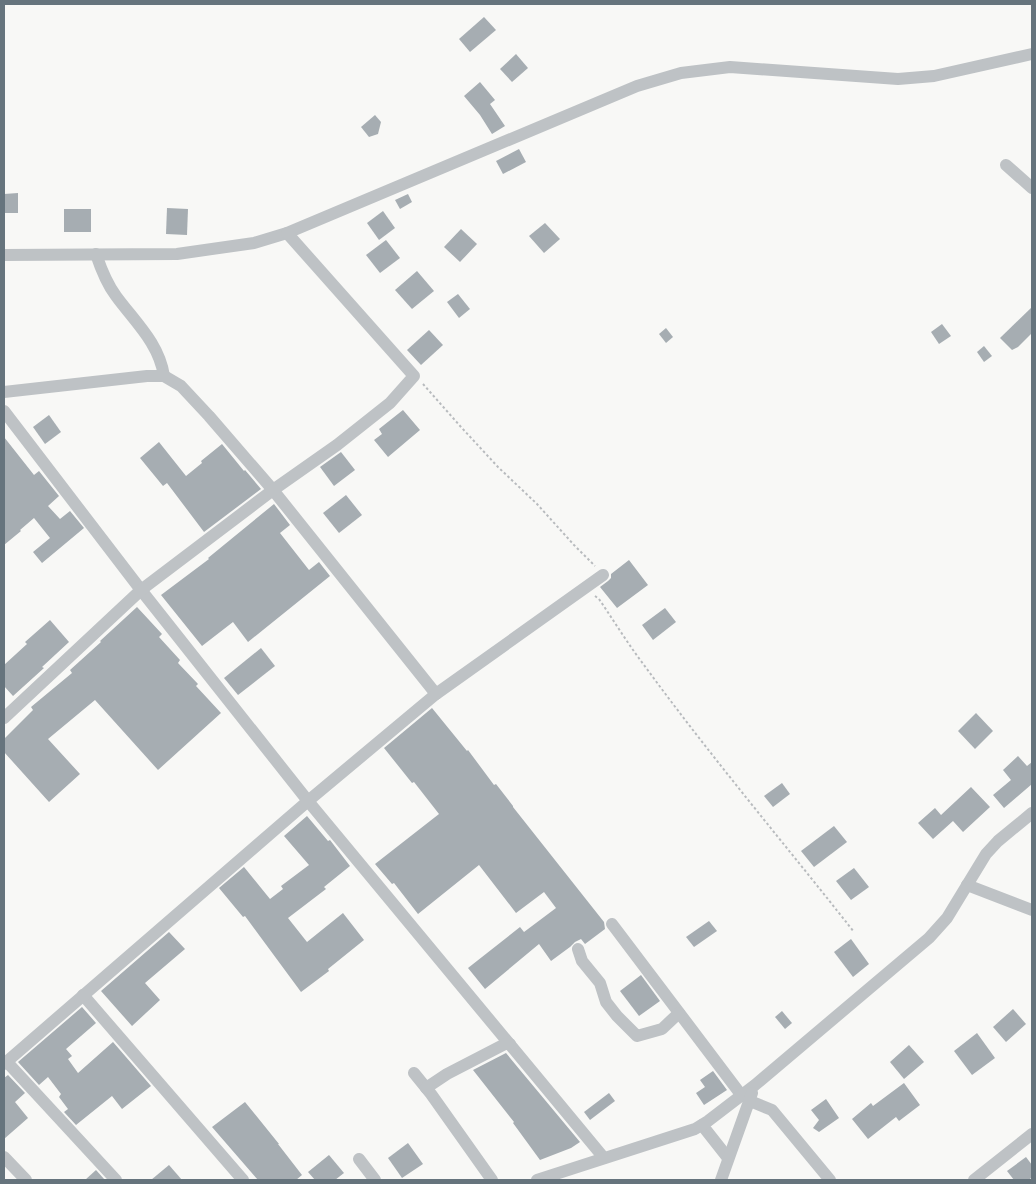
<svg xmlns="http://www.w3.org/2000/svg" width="1036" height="1184" viewBox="0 0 1036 1184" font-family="Arial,sans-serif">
	<rect width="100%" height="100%" fill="#f8f8f6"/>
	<g fill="#a6adb2">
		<path d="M484,17L496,30L470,52L459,39Z"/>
		<path d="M516,54L528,68L512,82L500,69Z"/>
		<path d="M480,82L495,100L490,104L505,126L492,134L480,115L464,96Z"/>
		<path d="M375,115L381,122L378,134L369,137L361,127Z"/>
		<path d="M519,149L526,162L503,174L496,161Z"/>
		<path d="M18,193V213H4V194Z"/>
		<path d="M408,194L412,202L400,209L395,200Z"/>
		<path d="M167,208L188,209L187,235L166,234Z"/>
		<rect x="64" y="209" width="27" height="23"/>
		<path d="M383,211L395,228L379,240L367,223Z"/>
		<path d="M545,223L560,239L544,253L529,236Z"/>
		<path d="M461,229L477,244L460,262L444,247Z"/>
		<path d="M386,240L400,258L380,273L366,255Z"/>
		<path d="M417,271L434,291L412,309L395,290Z"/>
		<path d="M458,294L470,309L459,318L447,302Z"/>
		<path d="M1032,307V333L1018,347L1012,350L1000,338Z"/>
		<path d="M942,324L951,336L939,344L931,332Z"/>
		<path d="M666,328L673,337L666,343L659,334Z"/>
		<path d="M429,330L443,345L421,365L407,350Z"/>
		<path d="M984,346L992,356L984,362L977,352Z"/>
		<path d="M403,410L420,430L388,457L374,440L382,434L379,429Z"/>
		<path d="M49,415L61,432L45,444L33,427Z"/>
		<path d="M4,437L34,475L39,471L59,496L48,506L60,519L70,511L84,528L42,563L33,552L50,538L34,518L20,530L21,531L4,545Z"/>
		<path d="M159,442L186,476L202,463L201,461L222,444L244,471L245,470L261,489L204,532L167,483L163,486L140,458Z"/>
		<path d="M341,452L355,470L334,486L320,467Z"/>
		<path d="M346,495L362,515L339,533L323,513Z"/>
		<path d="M274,504L290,525L280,533L309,570L319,562L330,576L248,642L233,622L202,646L161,595L209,559L208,558Z"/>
		<path d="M629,560L648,585L617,608L600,587L608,581L611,578V574Z"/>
		<path d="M137,607L162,634L159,637L180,660L178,663L198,684L196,686L221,713L158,770L95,700L48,739L80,774L49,802L4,752V739L33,710L31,707L72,673L70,670L101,642L100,641Z"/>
		<path d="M665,608L676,622L653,640L642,625Z"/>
		<path d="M50,620L69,642L42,667L44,668L13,696L4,686V665L27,644L25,642Z"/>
		<path d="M261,648L275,666L238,695L224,678Z"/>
		<path d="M432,708L467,751L468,750L494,785L496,784L513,806V807L604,922L605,929L585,944L581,939L575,942L570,947L551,961L539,944L485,989L468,968L520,927L524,932L556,908L544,892L516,913L479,865L418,914L394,883L392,884L375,864L439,814L414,782L412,783L384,748Z"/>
		<path d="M976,713L993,731L975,749L958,731Z"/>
		<path d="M1018,756L1027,766L1032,762V784L1004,808L993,795L1011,780L1003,770Z"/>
		<path d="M782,783L790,794L773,807L764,796Z"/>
		<path d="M971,787L990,807L963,832L953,821L933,839L918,823L935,808L941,815Z"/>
		<path d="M307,816L328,841L330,840L350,866L324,887L326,889L288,918L307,942L343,913L364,940L328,969L329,971L301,992L245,916L243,917L219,888L244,867L270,899L283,889L281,886L309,865L284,836Z"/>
		<path d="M834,826L847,842L814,867L801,851Z"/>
		<path d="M854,868L869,887L851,900L836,881Z"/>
		<path d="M709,921L717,931L694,947L686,937Z"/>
		<path d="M169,932L185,949L145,983L160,1000L132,1026L101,991Z"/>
		<path d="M851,939L869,964L853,977L834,952Z"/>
		<path d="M641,975L660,1001L639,1016L620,991Z"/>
		<path d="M82,1007L96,1023L66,1049L72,1056L68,1059L78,1073L113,1042L151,1086L122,1109L112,1096L76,1125L64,1112L68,1109L59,1097L61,1094L48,1077L39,1085L18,1062Z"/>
		<path d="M1013,1009L1026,1024L1006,1042L993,1027Z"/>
		<path d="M782,1011L792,1023L785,1029L775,1017Z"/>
		<path d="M977,1033L995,1058L972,1075L954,1051Z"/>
		<path d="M909,1045L924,1062L904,1079L890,1062Z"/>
		<path d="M506,1053L520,1070L580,1142L571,1148L540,1160L513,1123L514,1122L473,1070Z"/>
		<path d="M713,1071L727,1090L704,1105L696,1093L705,1087L700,1080Z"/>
		<path d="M8,1075L25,1093L15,1102L28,1118L4,1139V1078Z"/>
		<path d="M904,1083L920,1105L899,1121L896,1117L868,1139L852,1119L871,1103L873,1106Z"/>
		<path d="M609,1093L615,1101L590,1120L584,1112Z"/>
		<path d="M826,1099L839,1118L819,1132L813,1128L819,1120L811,1110Z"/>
		<path d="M245,1102L279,1144H278L302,1175L296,1180H258L212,1127Z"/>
		<path d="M408,1143L423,1164L402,1178L388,1158Z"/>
		<path d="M329,1155L344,1173L335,1180H315L308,1172Z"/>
		<path d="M1026,1157L1032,1165V1177L1029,1180H1014L1007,1171Z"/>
		<path d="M169,1165L182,1180H151Z"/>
		<path d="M96,1170L105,1180H85Z"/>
	</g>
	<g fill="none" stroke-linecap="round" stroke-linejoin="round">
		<g stroke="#b8bbbe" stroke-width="2" stroke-dasharray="2.5 2.5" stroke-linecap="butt">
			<path d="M423,384L461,427L498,467L537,504L574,545L595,566"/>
			<path d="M595,596L599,599C614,621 628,644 644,665C711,757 784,843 854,932"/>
		</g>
		<g stroke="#bec2c5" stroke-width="12">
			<path d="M1006,165L1032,188"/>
			<path d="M96,254C101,269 107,284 116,296C135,322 159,343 164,376"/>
			<path d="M4,255L177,254L254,243L287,233L637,86L681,73L730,67L898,79L934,76L1032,54"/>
			<path d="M4,392L147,376H164L181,386L209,416L273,490L436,694"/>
			<path d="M4,411L141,590L308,801L604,1158"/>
			<path d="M4,718L141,590L273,490L337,445L390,403L414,376L287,233"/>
			<path d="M967,885L1032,910"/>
			<path d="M612,924L742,1096"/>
			<path d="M578,949L582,961L600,983L606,1002L617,1016L637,1036L662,1029L679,1013"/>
			<path d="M83,995L243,1180"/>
			<path d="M7,1062L116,1180"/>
			<path d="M4,1064L308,801L436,694L603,575"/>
			<path d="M414,1073L431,1094L492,1180"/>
			<path d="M426,1088L447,1074L505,1044H510"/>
			<path d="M750,1101L772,1110L830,1180"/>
			<path d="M702,1125L728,1158"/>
			<path d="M4,1157L26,1180"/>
			<path d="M359,1159L375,1180"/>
			<path d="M537,1180L695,1129L708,1121L755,1085L929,938L947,918L986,854L998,841L1032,813"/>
			<path d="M721,1180L752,1093"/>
			<path d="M974,1180L1032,1134"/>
		</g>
	</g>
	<rect width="1036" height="1184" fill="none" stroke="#66747d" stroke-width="10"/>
</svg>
